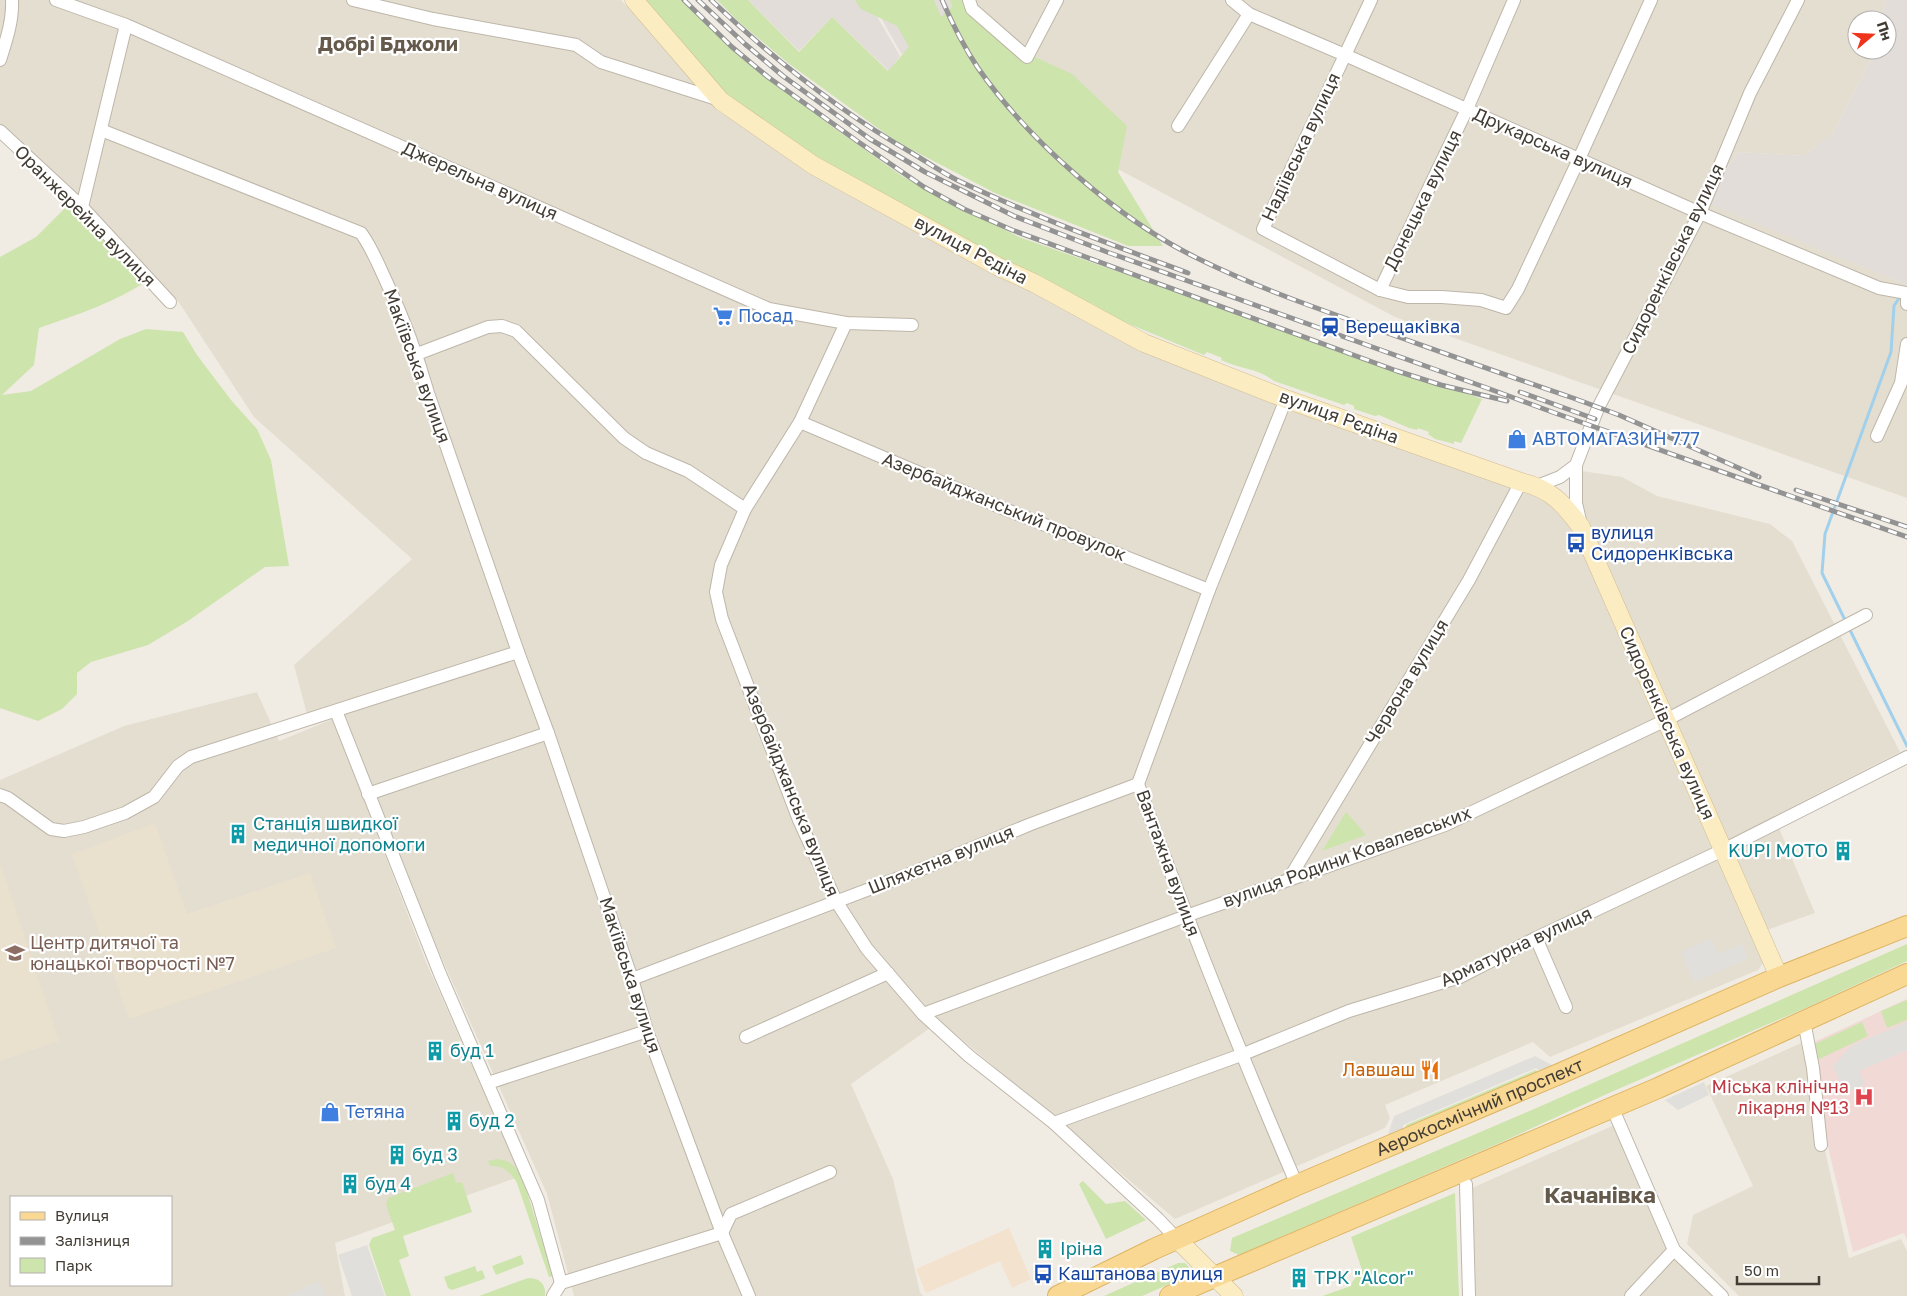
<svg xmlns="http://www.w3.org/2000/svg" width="1907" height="1296" viewBox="0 0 1907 1296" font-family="'Golos Text',sans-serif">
	<rect width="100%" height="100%" fill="#f1ece3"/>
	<g fill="#e4ded1" fill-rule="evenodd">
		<path d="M0,0H621L718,111L964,257L1546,501L1574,531L1765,956L1763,963L1758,970L1550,1057L1533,1042L1385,1105L1390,1118L1385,1128L1175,1219L940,1021L851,1084L893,1179L920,1292L923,1296H574L547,1194L434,941L341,706L307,714L294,665L412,559L254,417L178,301L0,139Z"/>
		<path d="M950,0H1885L1881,20H1857V50H1876L1833,133L1803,156L1738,152L1705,201L1907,285V498L1395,317L1099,159Z"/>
		<path d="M1582,471L1622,477L1657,496L1770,524L1792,541L1900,752L1774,816L1815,913L1767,930L1587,524L1581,497Z"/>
		<path d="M257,692L279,741L333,719L426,962L521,1176L335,1243L345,1296H0V780L124,726ZM11,1197H171V1285H11Z"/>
		<path d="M1801,1043L1849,1258L1901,1239L1907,1251V1296H1739L1687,1244L1693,1215L1753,1186L1706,1086Z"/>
		<path d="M1619,1123L1674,1250L1722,1296H1475L1472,1188Z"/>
	</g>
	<path fill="#f3e2ce" d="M1009,1228L1031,1279L1012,1288L1000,1261L926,1293L916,1269Z"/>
	<g fill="#e2ddd8">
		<path d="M748,0H872L878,18L900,56L889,71L832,17L799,51Z"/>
		<path d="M874,0H950L952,7L902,55L881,18Z"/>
		<path d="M1885,0H1907V285L1705,202L1738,152L1803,156L1833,133L1876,50H1887V20H1881Z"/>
	</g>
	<g fill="#e9e0cd">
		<path d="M155,823L187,914L310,873L336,948L129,1019L72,854Z"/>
		<path d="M1,865L59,1041L0,1061V866Z"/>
	</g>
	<path fill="#f1d9d6" d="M1907,999V1240L1904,1233L1853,1252L1829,1151L1812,1043Z"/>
	<g fill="#cde4ad">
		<path d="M638,0H682L733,51L834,128L902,176L1019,237L1482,399L1461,443L1454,441V444L1435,439L1428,434L1429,432L1418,428L1417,430L1409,428L1379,415L1375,416L1354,409V406L1347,403L1344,405L1274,381C1258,368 1239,369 1221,360L1222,358L1207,352L1204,355L1117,319L1091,303L1089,304L956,235L798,148L724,98Z"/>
		<path d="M717,0H748L799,52L832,17L888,71L909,47L897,26L861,9L855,0H934L941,17L952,7L950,0H974L1003,36L1033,56L1072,74L1127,126L1118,172L1163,246H1128L995,193L897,142L788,63L740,23Z"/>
		<path d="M70,203L149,280C115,302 77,315 39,328L34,365L2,395L31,391L120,339L146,329L183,332L197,355L231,400L257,429L271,460L289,566L265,567L188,621L148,645L91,662L77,673V694L62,709L38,721L0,708V257L36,237Z"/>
		<path d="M1346,812L1366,835L1322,851Z"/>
		<path d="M1907,944V961L1808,1007L1609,1093L1504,1141L1239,1255L1230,1251L1232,1238L1541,1106Z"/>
		<path d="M1907,1000V1020L1887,1028L1881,1011Z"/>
		<path d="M1862,1022L1868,1036L1817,1060L1815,1044Z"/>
		<path d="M1536,1070L1539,1074L1405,1130L1406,1125Z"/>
		<path d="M497,1159C511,1160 517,1167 523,1179L553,1276L549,1277L517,1183C511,1172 503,1165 490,1166L488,1161Z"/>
		<path d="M453,1173L456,1183L462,1182L472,1212L403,1236L409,1256L399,1260L411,1296H386L369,1245L372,1238L395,1230L386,1205L388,1198Z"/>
		<path d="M1083,1181L1106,1204L1125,1201L1146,1220L1106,1239L1079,1184Z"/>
		<path d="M1455,1193L1459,1296H1322L1348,1287L1362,1270L1351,1237Z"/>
		<path d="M521,1255L524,1264L496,1275L492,1266Z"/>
		<path d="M1178,1263H1185L1189,1267L1190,1275L1142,1296H1104Z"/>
		<path d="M475,1266L477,1272L482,1270L485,1277L484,1279L452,1290L448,1288L444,1277Z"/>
		<path d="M528,1278C540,1278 546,1284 545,1296H479Z"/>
	</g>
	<g fill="#e1dfdb">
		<path d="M1711,938L1718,954L1742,944L1748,959L1694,982L1681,952Z"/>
		<path d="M1907,1022V1050L1859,1071L1865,1084L1845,1093L1833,1066L1851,1046Z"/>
		<path d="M1535,1056L1554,1066L1540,1071L1536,1068L1403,1125V1132L1387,1137L1394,1116Z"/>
		<path d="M1704,1082L1709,1095L1678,1110L1665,1100Z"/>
		<path d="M367,1245L385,1296H352L338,1255Z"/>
		<path d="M319,1281L326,1296H286Z"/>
	</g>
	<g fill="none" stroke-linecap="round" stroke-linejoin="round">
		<g stroke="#a1d0ec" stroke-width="3">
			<path d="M1846,622L1822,573L1825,534L1891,352L1894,306L1901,295"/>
			<path d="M1849,628L1907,746"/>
		</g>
		<defs>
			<g id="street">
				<path d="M56,0L126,25L769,309L846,323L912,325"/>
				<path d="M353,0L433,19L576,45L601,62L720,100"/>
				<path d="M969,0L972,9L1027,57L1057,0"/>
				<path d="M1232,0L1249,14L1345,55L1700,213L1879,288L1907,293V304"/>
				<path d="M1371,0L1263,229L1380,290L1408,297H1442L1481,300L1506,308L1518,289L1579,159L1651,0"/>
				<path d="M0,60C6,41 13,21 12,0"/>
				<path d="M1178,126L1249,14"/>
				<path d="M101,130L361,233C372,248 378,264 386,281C403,317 417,354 428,393L518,652L548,733L632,979L647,1031L722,1233L749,1296"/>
				<path d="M0,131L82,207L170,302"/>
				<path d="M82,207L126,25"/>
				<path d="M1380,290L1467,109L1514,0"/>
				<path d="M846,323L800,422L745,509L721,565L716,592L722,619L799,820L836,901L867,949L923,1014L969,1056L1054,1123L1158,1219L1177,1239"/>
				<path d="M417,354L488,327L502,326L516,331L624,438L646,453L688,471L745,509"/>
				<path d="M1286,399L1209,590L1138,784C1187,920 1240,1053 1297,1185"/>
				<path d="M800,422L1002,508L1209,590"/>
				<path d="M1877,436L1901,383L1907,344"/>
				<path d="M1537,486L1560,477L1576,465"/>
				<path d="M1581,525L1576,503V465L1598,408L1700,213L1750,93L1798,0"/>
				<path d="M336,711L440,974L538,1200L561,1283L722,1233L731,1214L830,1172"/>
				<path d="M368,794L548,733"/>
				<path d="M0,795L8,798L51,829L64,831L84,827L125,813L154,797L178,766L191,757L518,652"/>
				<path d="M1289,879L1469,580L1521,482"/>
				<path d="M1536,938L1566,1007"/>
				<path d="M632,979L917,871L1031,824L1138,784"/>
				<path d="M923,1014L1186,916L1445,825L1666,720L1866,615"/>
				<path d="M1804,1021L1813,1068L1821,1145"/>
				<path d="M746,1037L888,973"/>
				<path d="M488,1083L647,1031"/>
				<path d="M1612,1107L1674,1250L1722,1296"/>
				<path d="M1054,1123L1241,1055L1349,1011L1460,977L1536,938L1723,850L1907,757"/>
				<path d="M1466,1184L1469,1296"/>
				<path d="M553,1296L561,1283"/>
				<path d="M1631,1296L1674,1250"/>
			</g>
			<g id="secondary">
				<path d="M634,0L721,101L813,165L997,266L1034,283L1144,343L1286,399L1521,482C1551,489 1563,503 1581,527L1779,977"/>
				<path d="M1177,1239L1234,1296"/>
			</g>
			<g id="primary">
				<path id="s1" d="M1058,1296L1154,1249L1297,1185L1559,1074L1779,977L1907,926"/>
				<path d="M1170,1296L1658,1088L1907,974"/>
			</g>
		</defs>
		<use href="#street" stroke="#beb6a9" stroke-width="14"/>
		<use href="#secondary" stroke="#cfbd95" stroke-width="19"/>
		<use href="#primary" stroke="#ddb464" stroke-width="22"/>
		<use href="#street" stroke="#fff" stroke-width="12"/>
		<use href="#secondary" stroke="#fcecc2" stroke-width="18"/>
		<use href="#primary" stroke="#f9d893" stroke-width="20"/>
		<defs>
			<g id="rail">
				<path d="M684,0L732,47L768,77L857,141L924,187L964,209L1012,230L1397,371L1441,385L1507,401"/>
				<path d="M698,0L745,44L783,76L870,139L925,172L1014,216L1107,252L1487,388L1555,413L1907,537"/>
				<path d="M711,0C772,58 839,111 912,153C927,162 941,172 957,180C1032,216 1110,244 1188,273"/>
				<path d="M942,0C952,23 964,47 978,68C1028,140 1120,221 1199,259C1258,288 1318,309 1379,330C1444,353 1508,376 1573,398L1619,415L1759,477"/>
				<path d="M1520,392L1595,419"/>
				<path d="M1796,490L1907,527"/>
			</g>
		</defs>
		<use href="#rail" stroke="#939393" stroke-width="5"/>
		<use href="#rail" stroke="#fff" stroke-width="3" stroke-dasharray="9" stroke-linecap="butt"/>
	</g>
	<defs>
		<symbol id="supermarket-bare" viewBox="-9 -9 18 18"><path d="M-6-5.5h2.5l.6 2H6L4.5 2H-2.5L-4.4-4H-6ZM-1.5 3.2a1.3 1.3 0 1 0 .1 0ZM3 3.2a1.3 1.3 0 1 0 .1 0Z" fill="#3f7fe0" stroke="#fff" stroke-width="2.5" paint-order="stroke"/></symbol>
		<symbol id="station-bare" viewBox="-9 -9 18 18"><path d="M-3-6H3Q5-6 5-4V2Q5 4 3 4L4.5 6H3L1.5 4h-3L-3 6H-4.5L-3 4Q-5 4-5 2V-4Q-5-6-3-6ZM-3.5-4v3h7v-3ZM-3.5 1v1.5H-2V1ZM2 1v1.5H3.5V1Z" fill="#1a4fb4" stroke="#fff" stroke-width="2.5" paint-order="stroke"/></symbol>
		<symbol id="shop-bare" viewBox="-9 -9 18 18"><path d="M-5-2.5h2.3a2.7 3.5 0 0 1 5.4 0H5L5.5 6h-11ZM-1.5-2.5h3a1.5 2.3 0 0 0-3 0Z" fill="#3f7fe0" stroke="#fff" stroke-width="2.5" paint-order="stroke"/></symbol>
		<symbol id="bus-bare" viewBox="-9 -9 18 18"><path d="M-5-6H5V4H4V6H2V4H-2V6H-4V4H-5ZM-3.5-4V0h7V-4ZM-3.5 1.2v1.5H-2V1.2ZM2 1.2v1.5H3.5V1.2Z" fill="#1a4fb4" stroke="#fff" stroke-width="2.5" paint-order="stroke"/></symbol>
		<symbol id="building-bare" viewBox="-9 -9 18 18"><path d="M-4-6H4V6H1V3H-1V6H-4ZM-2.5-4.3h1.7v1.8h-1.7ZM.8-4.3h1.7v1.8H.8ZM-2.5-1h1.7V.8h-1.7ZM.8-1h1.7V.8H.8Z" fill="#0f9aa8" stroke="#fff" stroke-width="2.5" paint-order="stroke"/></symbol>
		<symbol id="school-bare" viewBox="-9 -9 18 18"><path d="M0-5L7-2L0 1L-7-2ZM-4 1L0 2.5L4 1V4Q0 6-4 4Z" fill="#8d6e63" stroke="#fff" stroke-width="2.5" paint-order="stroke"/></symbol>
		<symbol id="restaurant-bare" viewBox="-9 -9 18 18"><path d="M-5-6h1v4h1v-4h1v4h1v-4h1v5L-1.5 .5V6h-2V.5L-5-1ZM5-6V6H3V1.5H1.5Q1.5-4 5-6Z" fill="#e8710a" stroke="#fff" stroke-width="2.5" paint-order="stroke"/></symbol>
		<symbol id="hospital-bare" viewBox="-9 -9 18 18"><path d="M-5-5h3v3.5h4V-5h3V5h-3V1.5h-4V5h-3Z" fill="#e0444e" stroke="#fff" stroke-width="2.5" paint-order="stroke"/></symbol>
	</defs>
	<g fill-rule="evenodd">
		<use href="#supermarket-bare" x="709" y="302" width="28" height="28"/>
		<use href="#station-bare" x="1316" y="313" width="28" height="28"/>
		<use href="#shop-bare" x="1503" y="425" width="28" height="28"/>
		<use href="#bus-bare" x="1562" y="529" width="28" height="28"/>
		<use href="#building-bare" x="224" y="820" width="28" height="28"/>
		<use href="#building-bare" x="1829" y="837" width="28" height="28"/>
		<use href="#school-bare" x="1" y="939" width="28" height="28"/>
		<use href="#building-bare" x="421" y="1037" width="28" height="28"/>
		<use href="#restaurant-bare" x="1416" y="1056" width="28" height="28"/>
		<use href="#hospital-bare" x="1850" y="1083" width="28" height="28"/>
		<use href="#shop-bare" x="316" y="1098" width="28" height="28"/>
		<use href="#building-bare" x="440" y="1107" width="28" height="28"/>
		<use href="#building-bare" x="383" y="1141" width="28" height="28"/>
		<use href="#building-bare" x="336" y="1170" width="28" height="28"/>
		<use href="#building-bare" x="1031" y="1235" width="28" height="28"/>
		<use href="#bus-bare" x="1029" y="1260" width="28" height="28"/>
		<use href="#building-bare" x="1285" y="1264" width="28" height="28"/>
	</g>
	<g text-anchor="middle" stroke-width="4.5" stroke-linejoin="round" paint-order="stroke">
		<g font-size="18" fill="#423c34" stroke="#fff">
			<text transform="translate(1301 147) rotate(-65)" y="6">Надіївська вулиця</text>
			<text transform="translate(1553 148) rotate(24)" y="6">Друкарська вулиця</text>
			<text transform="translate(480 181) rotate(24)" y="6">Джерельна вулиця</text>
			<text transform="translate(1423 200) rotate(-64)" y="6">Донецька вулиця</text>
			<text transform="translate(85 216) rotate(45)" y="6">Оранжерейна вулиця</text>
			<text transform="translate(971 250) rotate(28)" y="6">вулиця Рєдіна</text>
			<text transform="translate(1673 259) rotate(-64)" y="6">Сидоренківська вулиця</text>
			<text transform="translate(417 366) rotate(70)" y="6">Макіївська вулиця</text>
			<text transform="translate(1339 417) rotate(20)" y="6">вулиця Рєдіна</text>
			<text transform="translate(1004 507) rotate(22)" y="6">Азербайджанський провулок</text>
			<text transform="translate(1407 682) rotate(-59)" y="6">Червона вулиця</text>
			<text transform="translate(1667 723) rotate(66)" y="6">Сидоренківська вулиця</text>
			<text transform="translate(791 790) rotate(68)" y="6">Азербайджанська вулиця</text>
			<text transform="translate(1347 857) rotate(-20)" y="6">вулиця Родини Ковалевських</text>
			<text transform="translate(941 860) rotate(-22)" y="6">Шляхетна вулиця</text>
			<text transform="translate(1168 863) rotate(70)" y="6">Вантажна вулиця</text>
			<text transform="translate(1516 947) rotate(-25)" y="6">Арматурна вулиця</text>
			<text transform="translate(630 975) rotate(72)" y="6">Макіївська вулиця</text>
			<text dy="6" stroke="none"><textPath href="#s1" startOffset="462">Аерокосмічний проспект</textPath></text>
		</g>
		<g font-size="18" fill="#366cbe" stroke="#fff" text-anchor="start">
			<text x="738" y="322">Посад</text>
			<text x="1532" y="445">АВТОМАГАЗИН 777</text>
			<text x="345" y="1118">Тетяна</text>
		</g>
		<g font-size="18" fill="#164399" stroke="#fff" text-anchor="start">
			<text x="1345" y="333">Верещаківка</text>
			<text x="1591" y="539">вулиця<tspan x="1591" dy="21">Сидоренківська</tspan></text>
			<text x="1058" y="1280">Каштанова вулиця</text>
		</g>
		<g font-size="18" fill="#0d838f" stroke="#fff" text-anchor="start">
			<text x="253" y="830">Станція швидкої<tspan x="253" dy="21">медичної допомоги</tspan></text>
			<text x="1828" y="857" text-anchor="end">KUPI MOTO</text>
			<text x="450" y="1057">буд 1</text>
			<text x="469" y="1127">буд 2</text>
			<text x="412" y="1161">буд 3</text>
			<text x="365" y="1190">буд 4</text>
			<text x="1060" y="1255">Іріна</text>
			<text x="1314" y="1284">ТРК "Alcor"</text>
		</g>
		<g font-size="18" fill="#785e54" stroke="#fff" text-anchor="start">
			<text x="30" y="949">Центр дитячої та<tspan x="30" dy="21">юнацької творчості №7</tspan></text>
		</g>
		<g font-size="18" fill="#c56008" stroke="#fff" text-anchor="end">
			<text x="1415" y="1076">Лавшаш</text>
		</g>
		<g font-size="18" fill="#be3a42" stroke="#fff" text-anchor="end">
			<text x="1849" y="1093">Міська клінічна<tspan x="1849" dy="21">лікарня №13</tspan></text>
		</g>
		<g font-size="20" font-weight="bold" fill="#64594b" stroke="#fff">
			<text x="388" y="51">Добрі Бджоли</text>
		</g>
		<g font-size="22" font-weight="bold" fill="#64594b" stroke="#fff">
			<text x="1600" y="1203">Качанівка</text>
		</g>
	</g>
	<rect x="10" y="1196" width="162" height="90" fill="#ffffff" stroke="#b3b1ae"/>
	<rect x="20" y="1212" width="25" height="8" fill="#f9d893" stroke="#b3b1ae"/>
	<text x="55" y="1221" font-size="15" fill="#423c34">Вулиця</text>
	<rect x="20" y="1237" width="25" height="8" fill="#939393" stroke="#b3b1ae"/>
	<text x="55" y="1246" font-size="15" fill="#423c34">Залізниця</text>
	<rect x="20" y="1258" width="25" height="15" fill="#cde4ad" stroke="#b3b1ae"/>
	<text x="55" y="1271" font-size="15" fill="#423c34">Парк</text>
	<g transform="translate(1872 35) rotate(71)"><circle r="24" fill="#ffffff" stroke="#b3b1ae"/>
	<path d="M0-4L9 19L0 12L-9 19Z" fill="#f0331b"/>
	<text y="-8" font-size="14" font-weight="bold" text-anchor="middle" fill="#423c34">Пн</text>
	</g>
	<path d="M1737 1276v8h82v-8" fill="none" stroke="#423c34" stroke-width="2.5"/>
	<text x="1744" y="1276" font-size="15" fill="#423c34" stroke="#ffffff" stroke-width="4" paint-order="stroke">50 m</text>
</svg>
